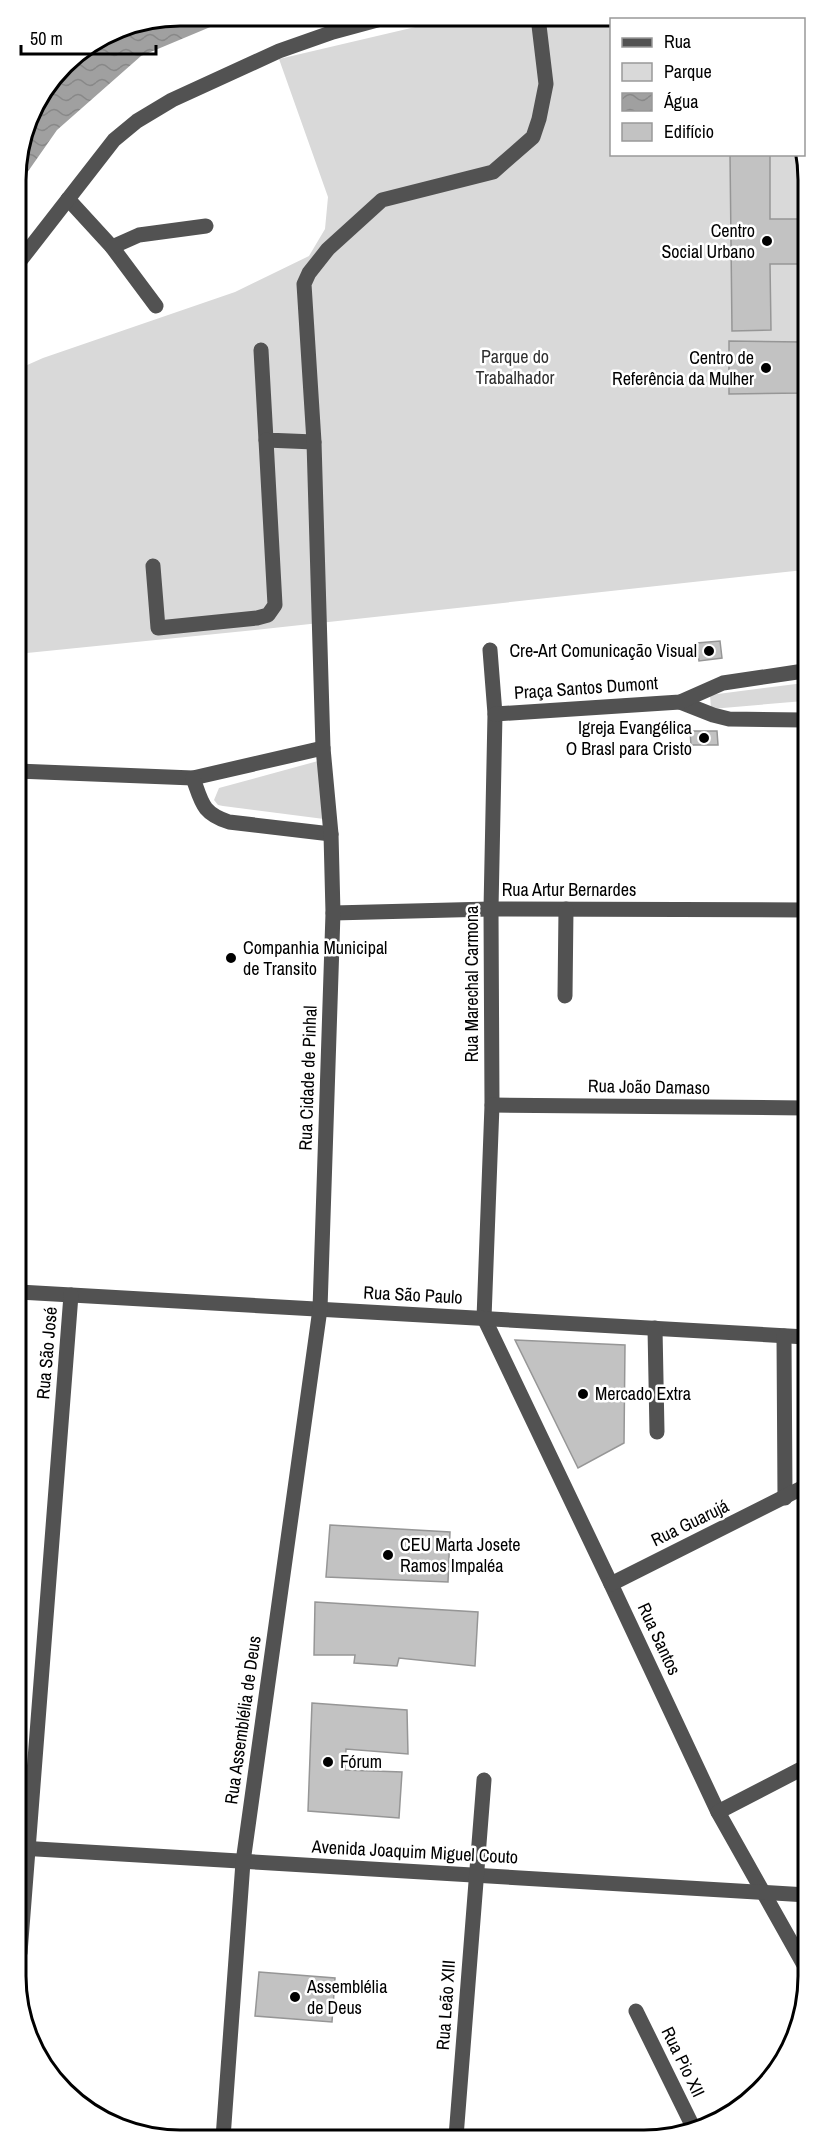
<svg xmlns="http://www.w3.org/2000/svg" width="823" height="2156" viewBox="0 0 823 2156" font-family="'Archivo Narrow',sans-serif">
	<defs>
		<pattern id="water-waves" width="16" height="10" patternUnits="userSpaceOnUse" patternTransform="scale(1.5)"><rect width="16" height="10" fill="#a0a0a0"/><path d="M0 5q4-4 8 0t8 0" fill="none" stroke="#888"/></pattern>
	</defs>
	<rect width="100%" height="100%" fill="#fff"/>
	<g fill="#d9d9d9">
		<path d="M458,17L675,18L678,19L612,20V154L803,155L804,570L255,630L17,654L16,370L43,358L235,292L309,256L325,229L328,197L279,59Z"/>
		<path d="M804,683V701L711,709L710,695Z"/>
		<path d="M318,761L324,819L223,806L218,805L214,800L219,788Z"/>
	</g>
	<path fill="url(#water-waves)" d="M180,15H239L141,56L57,130L15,190V169L32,107L71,56L117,27Z"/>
	<g fill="#c2c2c2" stroke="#969696" stroke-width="1.5">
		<path d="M730,154H770V219H803V264H770L771,330L732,331Z"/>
		<path d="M729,341L803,342V393L729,394Z"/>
		<path d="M720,641L722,658L699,661L697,643Z"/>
		<path d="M690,731H717L718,745H691Z"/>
		<path d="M515,1340L625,1345L624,1443L578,1468Z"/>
		<path d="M330,1525L450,1532L448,1582L326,1577Z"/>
		<path d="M315,1602L478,1612L475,1666L399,1658L397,1666L354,1663L355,1655H314Z"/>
		<path d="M312,1703L407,1710L408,1754L346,1749L345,1770L402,1772L399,1818L308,1811Z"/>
		<path d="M259,1972L335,1978L332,2022L255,2016Z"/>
	</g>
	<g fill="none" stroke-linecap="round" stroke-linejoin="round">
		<g stroke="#525252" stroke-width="15">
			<path d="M68,199L112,247L156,306"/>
			<path d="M112,247L139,235L206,226"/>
			<path d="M16,266L114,140L137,121L172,100L279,51L333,32L392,16"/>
			<path d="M261,350L266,440L314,442"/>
			<path d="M153,566L158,628L257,618L268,615L275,605L266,440"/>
			<path d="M490,650L495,714L491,909L492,1105L484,1318L611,1584L718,1812L808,1972"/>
			<path d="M680,702L713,715L729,719L804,720"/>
			<path d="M495,714L680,702L723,683L804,671"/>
			<path d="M17,771L193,778L323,748"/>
			<path d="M193,778C202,803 202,813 229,822L331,834"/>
			<path d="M333,913L491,909L805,910"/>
			<path d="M565,996L566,909"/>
			<path d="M492,1105L805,1108"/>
			<path d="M19,1292L806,1337"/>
			<path d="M655,1328L657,1432"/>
			<path d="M784,1336L785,1498"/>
			<path d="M611,1584L806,1486"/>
			<path d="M718,1812L807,1766"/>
			<path d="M20,1848L807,1895"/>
			<path d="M20,1953L71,1295"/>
			<path d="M636,2011L695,2131"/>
			<path d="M456,2137L484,1780"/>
			<path d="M223,2138L243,1862L320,1309L333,913L331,834L323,748L314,442L304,284L309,273L328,249L382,200L493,172L533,137L539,119L546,84L538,17"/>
		</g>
	</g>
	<g fill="#000" stroke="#fff" stroke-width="2">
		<circle cx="767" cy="241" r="6"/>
		<circle cx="766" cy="368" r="6"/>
		<circle cx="709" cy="651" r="6"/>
		<circle cx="704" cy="738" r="6"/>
		<circle cx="231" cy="958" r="6"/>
		<circle cx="583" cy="1394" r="6"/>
		<circle cx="388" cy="1555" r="6"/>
		<circle cx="328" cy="1762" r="6"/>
		<circle cx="295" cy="1997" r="6"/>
	</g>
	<g text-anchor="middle" stroke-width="5" stroke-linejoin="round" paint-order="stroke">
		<g font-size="18" fill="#000" stroke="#fff" text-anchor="start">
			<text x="755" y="237" text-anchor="end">Centro<tspan x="755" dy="21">Social Urbano</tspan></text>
			<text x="754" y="364" text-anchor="end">Centro de<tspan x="754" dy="21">Referência da Mulher</tspan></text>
			<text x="697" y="657" text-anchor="end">Cre-Art Comunicação Visual</text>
			<text x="692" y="734" text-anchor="end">Igreja Evangélica<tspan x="692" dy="21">O Brasl para Cristo</tspan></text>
			<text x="243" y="954">Companhia Municipal<tspan x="243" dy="21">de Transito</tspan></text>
			<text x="595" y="1400">Mercado Extra</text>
			<text x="400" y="1551">CEU Marta Josete<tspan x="400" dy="21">Ramos Impaléa</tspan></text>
			<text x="340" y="1768">Fórum</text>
			<text x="307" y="1993">Assemblélia<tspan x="307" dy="21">de Deus</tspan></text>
		</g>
		<g font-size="18" fill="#303030" stroke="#fff">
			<text x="515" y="363">Parque do<tspan x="515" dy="21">Trabalhador</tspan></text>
		</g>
		<g font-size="18" fill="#000" stroke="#fff">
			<text transform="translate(586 688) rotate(-4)" y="6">Praça Santos Dumont</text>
			<text x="569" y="896">Rua Artur Bernardes</text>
			<text transform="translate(472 984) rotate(-90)" y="6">Rua Marechal Carmona</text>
			<text transform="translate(308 1078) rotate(-88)" y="6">Rua Cidade de Pinhal</text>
			<text transform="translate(649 1087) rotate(1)" y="6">Rua João Damaso</text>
			<text transform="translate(413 1295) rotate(3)" y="6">Rua São Paulo</text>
			<text transform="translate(47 1353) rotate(-85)" y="6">Rua São José</text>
			<text transform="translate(690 1523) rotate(-26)" y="6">Rua Guarujá</text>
			<text transform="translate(659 1639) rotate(65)" y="6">Rua Santos</text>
			<text transform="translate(243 1720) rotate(-82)" y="6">Rua Assemblélia de Deus</text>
			<text transform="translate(415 1852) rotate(3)" y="6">Avenida Joaquim Miguel Couto</text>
			<text transform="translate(446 2005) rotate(-86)" y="6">Rua Leão XIII</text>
			<text transform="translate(683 2062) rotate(64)" y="6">Rua Pio XII</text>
		</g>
	</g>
	<path d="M0 0H823V2156H0ZM180 26H644A154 154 0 0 1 798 180V1976A154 154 0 0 1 644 2130H180A154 154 0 0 1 26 1976V180A154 154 0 0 1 180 26Z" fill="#fff" fill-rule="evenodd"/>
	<path fill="none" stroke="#000" stroke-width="3" d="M180 26H644A154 154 0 0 1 798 180V1976A154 154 0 0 1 644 2130H180A154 154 0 0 1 26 1976V180A154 154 0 0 1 180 26Z"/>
	<rect x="610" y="18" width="195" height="138" fill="#ffffff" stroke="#999999" stroke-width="1.5"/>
	<rect x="622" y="38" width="30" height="9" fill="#525252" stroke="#999999" stroke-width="1.5"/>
	<text x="664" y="48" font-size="18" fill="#000000">Rua</text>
	<rect x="622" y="63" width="30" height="18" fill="#d9d9d9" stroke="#999999" stroke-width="1.5"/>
	<text x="664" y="78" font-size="18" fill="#000000">Parque</text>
	<rect x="622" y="93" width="30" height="18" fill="url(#water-waves)" stroke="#999999" stroke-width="1.5"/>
	<text x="664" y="108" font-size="18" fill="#000000">Água</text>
	<rect x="622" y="123" width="30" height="18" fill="#c2c2c2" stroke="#999999" stroke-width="1.5"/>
	<text x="664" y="138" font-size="18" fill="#000000">Edifício</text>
	<path d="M21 45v9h135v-9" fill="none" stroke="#000000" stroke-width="3"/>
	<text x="30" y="45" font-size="18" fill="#000000" stroke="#ffffff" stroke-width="4.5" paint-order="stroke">50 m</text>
</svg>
